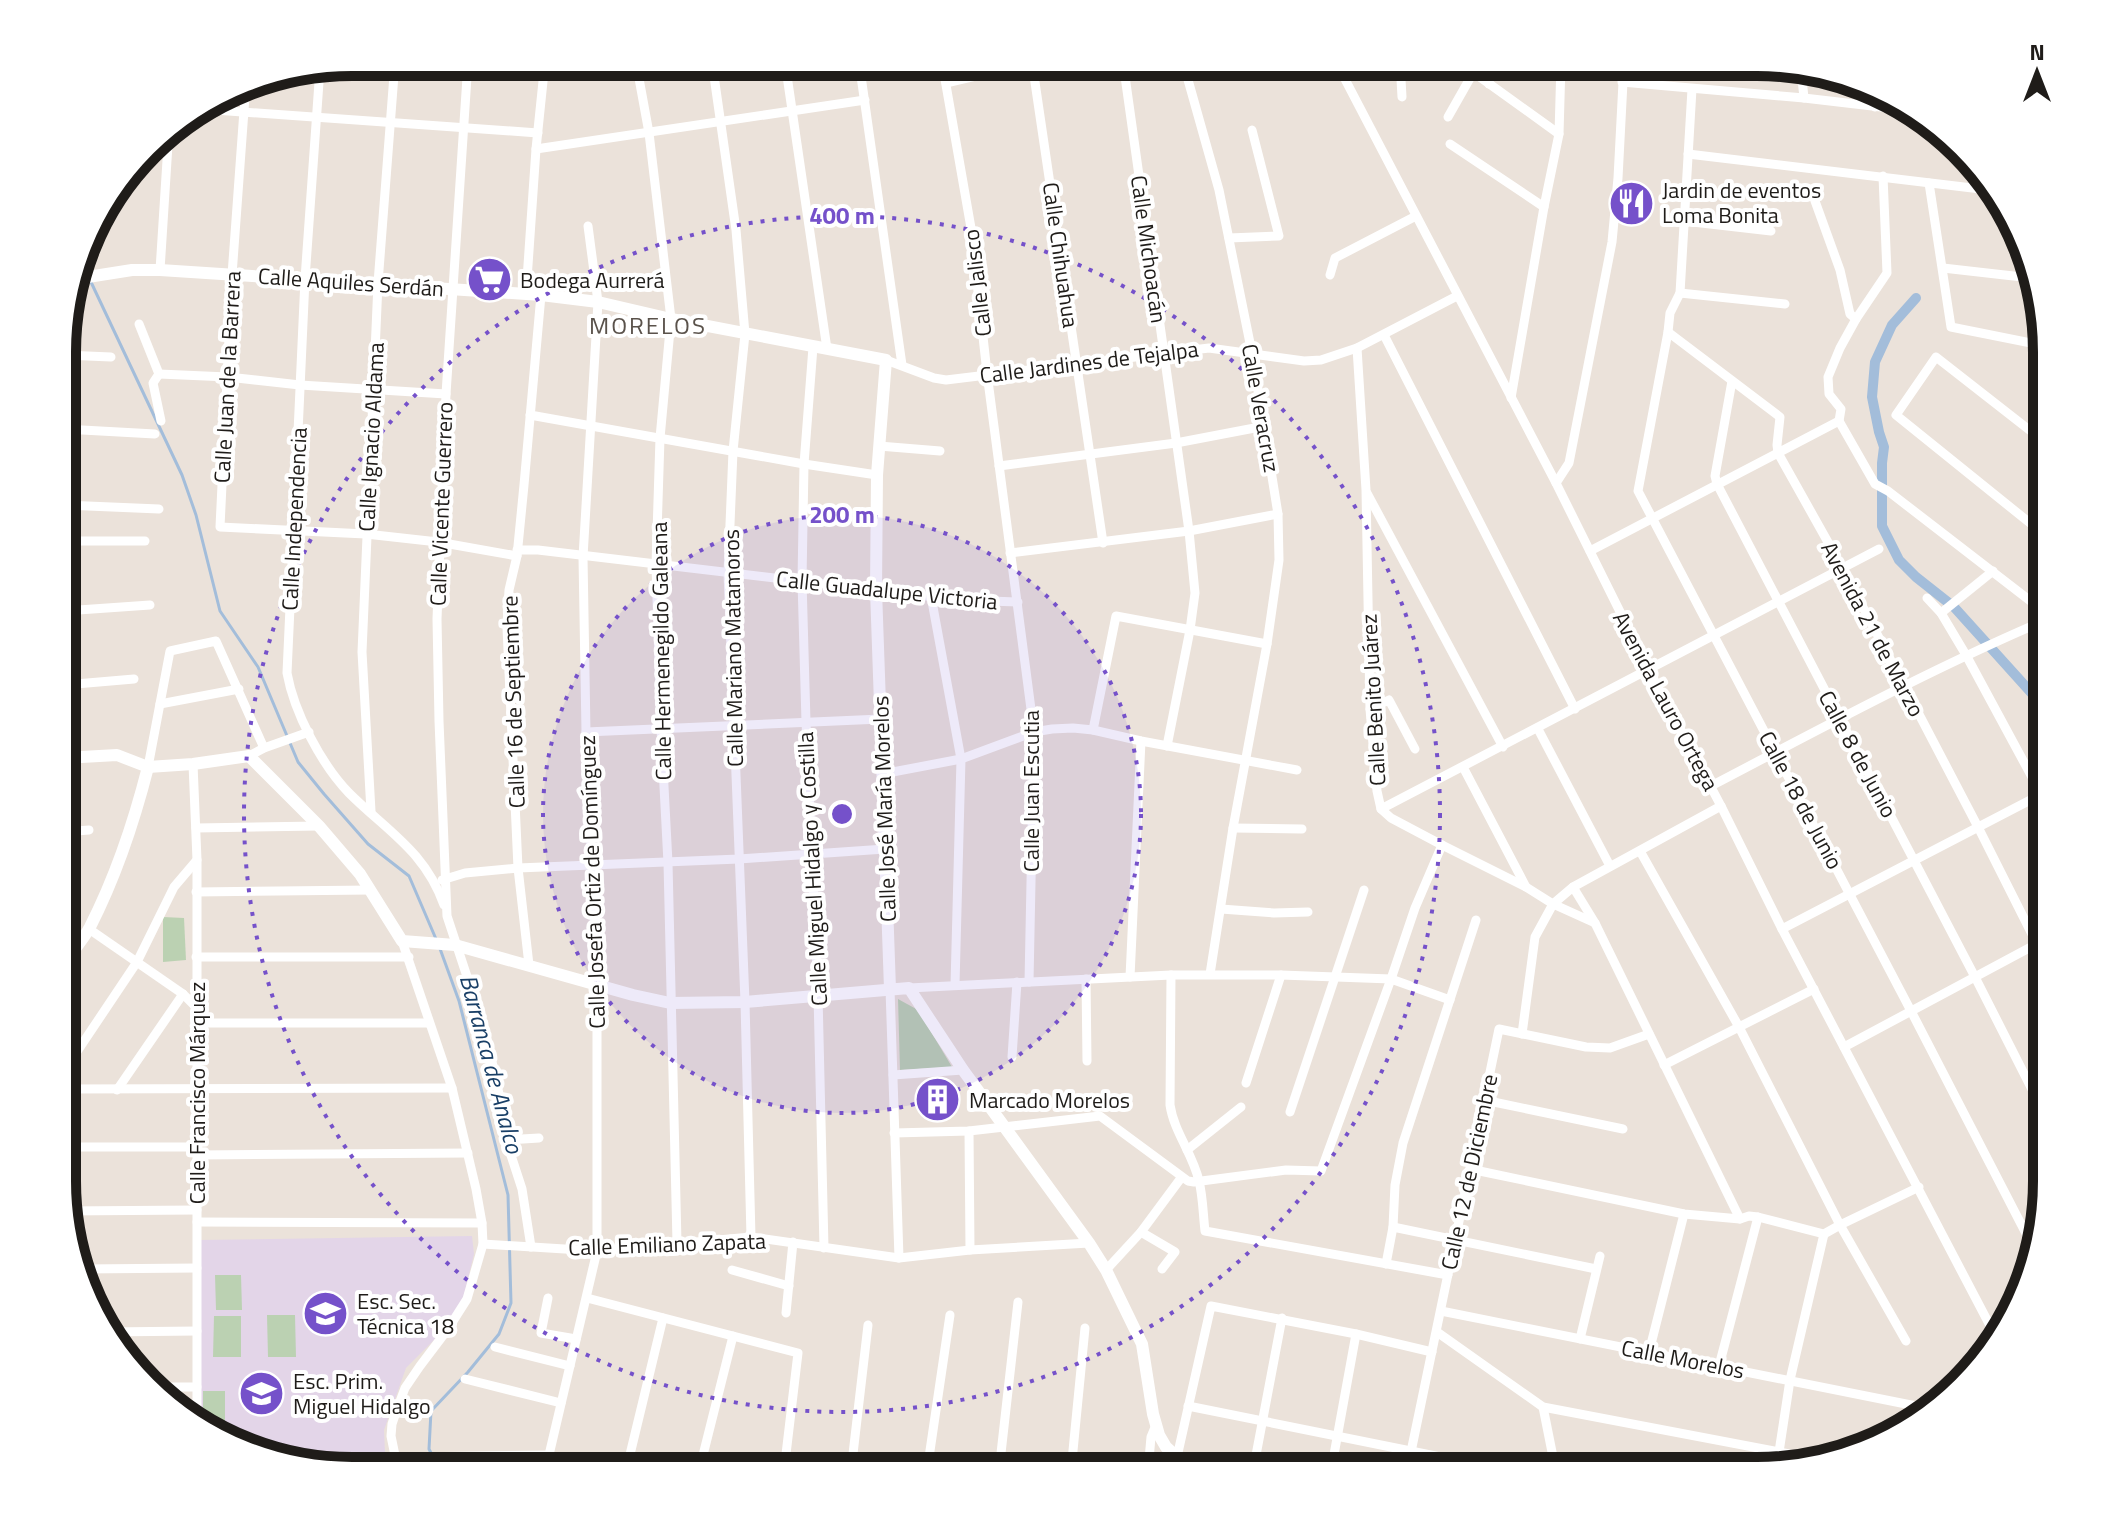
<svg xmlns="http://www.w3.org/2000/svg" width="2109" height="1533" viewBox="0 0 2109 1533" font-family="'Titillium Web',sans-serif">
	<rect width="100%" height="100%" fill="#ebe2da"/>
	<path fill="#e3d5e8" d="M472,1236L474,1254L463,1299L445,1329L406,1368L384,1430L385,1453L256,1454L197,1423L198,1240Z"/>
	<g fill="#bbd1b2">
		<path d="M163,917L184,918L186,960L163,962Z"/>
		<path d="M898,999L918,1010L952,1067L900,1070Z"/>
		<path d="M215,1275H241L242,1310H216Z"/>
		<path d="M295,1315L296,1357H268L267,1315Z"/>
		<path d="M214,1316H241V1357H213Z"/>
		<rect x="203" y="1391" width="22" height="34"/>
	</g>
	<g fill="none" stroke-linecap="round" stroke-linejoin="round">
		<g stroke="#a3bdda" stroke-width="3">
			<path d="M81,261L87,273"/>
			<path d="M90,280L182,475L196,515L220,611L258,667L298,762L324,794L368,844L409,876L436,939"/>
			<path d="M431,1453L429,1449L431,1411L468,1372L499,1334L511,1303L508,1195L459,1001L439,946"/>
			<path d="M435,1460L441,1470"/>
		</g>
		<path stroke="#a3bdda" stroke-width="10" d="M1916,298L1892,325L1875,362L1872,397L1879,432L1884,447L1882,463V526L1899,560L1916,577L1954,607L2046,709"/>
		<g stroke="#fff" stroke-width="9">
			<path d="M468,62L446,394L437,619L439,721L447,916L486,1034L499,1094L506,1140L522,1189L531,1247"/>
			<path d="M636,62L649,133L671,319L660,438L656,565L661,729L668,863L677,1243"/>
			<path d="M712,62L736,230L745,334L733,451L728,573L745,1002L751,1237"/>
			<path d="M785,62L827,349"/>
			<path d="M859,62L902,365"/>
			<path d="M942,62L971,228L987,373L1034,732L1029,982"/>
			<path d="M1032,62L1103,543"/>
			<path d="M1123,62L1189,531L1195,593L1190,630L1167,746"/>
			<path d="M1183,62L1219,190L1252,353L1278,514L1279,560L1267,644L1233,828L1210,974"/>
			<path d="M1336,62L1556,483L1649,670L1721,806L1782,929L1997,1339"/>
			<path d="M1400,62L1402,97"/>
			<path d="M1459,62L1559,134"/>
			<path d="M320,68L305,279L287,673C294,712 321,764 349,793C387,831 425,851 444,905"/>
			<path d="M1801,69L1804,98"/>
			<path d="M544,77L624,62"/>
			<path d="M1622,82L1804,98L1915,111"/>
			<path d="M246,83L232,275L220,527L366,534L438,542L517,556"/>
			<path d="M946,83L1036,62"/>
			<path d="M1489,84V62"/>
			<path d="M1873,87L1875,107"/>
			<path d="M1692,89L1680,293L1670,313L1668,332L1638,491L1911,1011L2036,1253"/>
			<path d="M201,109L538,133"/>
			<path d="M1448,117L1473,73"/>
			<path d="M1450,144L1544,207"/>
			<path d="M536,149L865,100"/>
			<path d="M1688,154L1989,190"/>
			<path d="M1929,183L1951,327L2046,346"/>
			<path d="M1815,201L1840,270L1850,314L1856,319"/>
			<path d="M1684,221L1771,231"/>
			<path d="M91,231V228"/>
			<path d="M1229,238L1279,236L1252,130"/>
			<path d="M1943,268L2031,278"/>
			<path d="M160,270L169,129"/>
			<path d="M1330,275L1335,258L1416,216"/>
			<path d="M1680,293L1785,304"/>
			<path d="M526,294L536,149L545,62"/>
			<path d="M139,324L159,374L153,383L161,421"/>
			<path d="M1668,332L1780,417L1777,445L1778,453L1843,569L1978,827L2046,962"/>
			<path d="M1384,335L1575,709"/>
			<path d="M813,347L804,464L802,581L806,722L818,995L824,1248"/>
			<path d="M1357,348L1366,490L1370,709L1377,791L1381,809L1391,818L1442,845L1526,887L1553,904L1595,923"/>
			<path d="M64,355L111,357"/>
			<path d="M886,360L934,378L946,380L1209,348L1304,361L1321,360L1357,348L1457,296"/>
			<path d="M159,374L228,377L300,385L446,394"/>
			<path d="M1732,381L1715,476L1717,484L1975,977L2046,1117"/>
			<path d="M1511,398L1544,207L1559,134L1561,63"/>
			<path d="M530,415L804,464L877,475"/>
			<path d="M1839,421L1875,484L1888,491L2046,613"/>
			<path d="M1839,421L1841,409L1829,394L1828,377L1840,348L1856,319L1887,273L1883,176"/>
			<path d="M64,429L155,434"/>
			<path d="M2046,443L1936,357L1896,415L2046,536"/>
			<path d="M879,446L940,451"/>
			<path d="M999,466L1176,443L1265,426"/>
			<path d="M1556,483L1569,463L1612,242L1618,178L1624,63"/>
			<path d="M1367,493L1503,747"/>
			<path d="M64,505L159,509"/>
			<path d="M64,541H145"/>
			<path d="M517,550H538L960,600L1018,602"/>
			<path d="M1590,551L1839,421"/>
			<path d="M1010,553L1189,531L1278,514"/>
			<path d="M931,596L961,759L955,985"/>
			<path d="M1927,598L1941,613L1966,655L2046,803"/>
			<path d="M64,611L150,605"/>
			<path d="M1941,613L1993,571"/>
			<path d="M64,685L134,679"/>
			<path d="M160,704L239,689"/>
			<path d="M1370,709L1389,700L1415,749"/>
			<path d="M1538,729L1610,866"/>
			<path d="M1093,730L1116,616L1267,644"/>
			<path d="M586,732L881,719"/>
			<path d="M249,756L264,748L309,732"/>
			<path d="M193,764L197,860V1423"/>
			<path d="M148,767L170,651L216,641L264,748"/>
			<path d="M1463,767L1526,887"/>
			<path d="M882,774L961,759L1034,732L1052,729L1073,728L1093,730L1141,741L1297,770"/>
			<path d="M1711,786C1822,728 1931,669 2046,620"/>
			<path d="M1381,809L1879,549"/>
			<path d="M371,811L362,652L378,283L395,62"/>
			<path d="M196,828L319,826"/>
			<path d="M1233,828L1302,829"/>
			<path d="M64,832L89,830"/>
			<path d="M1640,851L1739,1027L1840,1225L1906,1341"/>
			<path d="M442,880L465,873L518,868L739,859L885,849"/>
			<path d="M1573,887L1595,923L1740,1219"/>
			<path d="M196,892L371,890"/>
			<path d="M1221,909L1274,913L1308,912"/>
			<path d="M89,929L183,994L197,1008"/>
			<path d="M1782,929L2042,794"/>
			<path d="M196,957H409"/>
			<path d="M529,965L518,868L507,628L509,590L517,556L524,485L541,295"/>
			<path d="M1171,975L1170,1105C1174,1132 1193,1154 1199,1181C1203,1197 1203,1214 1205,1231L1448,1275"/>
			<path d="M1130,977L1141,741"/>
			<path d="M1086,979L1087,1061"/>
			<path d="M909,988L1171,975H1281L1391,979L1450,1000"/>
			<path d="M890,989L899,1258"/>
			<path d="M197,1023H429"/>
			<path d="M1522,1034L1535,937L1553,904L1573,887L1721,806"/>
			<path d="M1844,1047L2046,939"/>
			<path d="M1012,1057L1017,982"/>
			<path d="M1664,1065L1814,989"/>
			<path d="M64,1071L137,962L174,887L197,860"/>
			<path d="M893,1075L963,1070"/>
			<path d="M1246,1083L1281,975"/>
			<path d="M64,1089L452,1088"/>
			<path d="M117,1090L183,994"/>
			<path d="M1484,1100L1623,1129"/>
			<path d="M1290,1112L1364,890"/>
			<path d="M969,1131L970,1250"/>
			<path d="M894,1133L969,1131L1100,1116L1188,1181L1194,1182L1286,1170L1321,1171L1391,979L1415,908L1442,845"/>
			<path d="M506,1140L539,1138"/>
			<path d="M64,1147H197"/>
			<path d="M1187,1150L1241,1107"/>
			<path d="M197,1155L468,1153"/>
			<path d="M1470,1169L1684,1214L1740,1219L1749,1216L1758,1217L1824,1234L1840,1225L1919,1187"/>
			<path d="M64,1211L197,1210"/>
			<path d="M197,1222L482,1223"/>
			<path d="M1393,1227L1596,1269"/>
			<path d="M1141,1232L1175,1252L1162,1269"/>
			<path d="M483,1244L597,1251L751,1237L899,1258L970,1250L1089,1243"/>
			<path d="M1386,1264L1393,1227L1395,1185L1403,1143L1476,920"/>
			<path d="M82,1269L197,1268"/>
			<path d="M732,1270L789,1286"/>
			<path d="M1106,1270L1141,1232L1181,1178"/>
			<path d="M548,1298L541,1333L576,1339"/>
			<path d="M587,1298L798,1353L784,1471"/>
			<path d="M1441,1311L1926,1408"/>
			<path d="M786,1313L793,1242"/>
			<path d="M106,1332L197,1331"/>
			<path d="M1437,1332L1543,1407L1811,1458"/>
			<path d="M1580,1339L1600,1256"/>
			<path d="M495,1347L570,1366"/>
			<path d="M1649,1352L1684,1214"/>
			<path d="M1719,1366L1758,1217"/>
			<path d="M465,1379L561,1403"/>
			<path d="M154,1387H197"/>
			<path d="M1188,1406L1510,1471"/>
			<path d="M1543,1407L1553,1457V1471"/>
			<path d="M549,1455L597,1251V985L586,732L583,557L598,302L588,226"/>
			<path d="M1177,1457L1211,1306L1356,1334L1432,1352"/>
			<path d="M276,1459L549,1455L605,1471"/>
			<path d="M1771,1468L1779,1452L1790,1380L1824,1234"/>
			<path d="M398,1470L391,1436L392,1424L396,1412L405,1388L420,1366L448,1329L467,1299L483,1244L482,1223L476,1189L452,1088L402,941"/>
			<path d="M626,1471L663,1318"/>
			<path d="M699,1471L733,1336"/>
			<path d="M851,1471L868,1325"/>
			<path d="M927,1471L950,1315"/>
			<path d="M999,1471L1018,1302"/>
			<path d="M1071,1471L1085,1328"/>
			<path d="M1148,1471L1151,1437L1156,1425"/>
			<path d="M1253,1471L1282,1318"/>
			<path d="M1331,1471L1356,1334"/>
			<path d="M1407,1471L1499,1029L1586,1047L1610,1048L1649,1034"/>
		</g>
		<g stroke="#fff" stroke-width="12">
			<path d="M75,279L132,270H160L541,295L598,302L671,319L886,360L877,475L876,590L890,989"/>
			<path d="M64,758L117,755L148,767L193,764L249,756L319,826L360,874L402,941L455,945L633,995L670,1003L745,1002L909,988L963,1070L1089,1243L1106,1270L1142,1344L1153,1414L1159,1435L1166,1447L1177,1457L1198,1471"/>
			<path d="M64,963C73,951 83,940 90,927C116,876 134,822 148,767"/>
		</g>
	</g>
	<circle cx="842" cy="814" r="299" fill="#7551ca" fill-opacity=".12"/>
	<g fill="none" stroke="#7551ca" stroke-width="4" stroke-dasharray="4 8">
		<circle cx="842" cy="814" r="299"/>
		<circle cx="842" cy="814" r="598"/>
	</g>
	<defs>
		<symbol id="restaurant-disc" viewBox="-11 -11 22 22"><circle r="9.5" fill="#7551ca" stroke="#fff"/><path d="M-5-6h1v4h1v-4h1v4h1v-4h1v5L-1.5 .5V6h-2V.5L-5-1ZM5-6V6H3V1.5H1.5Q1.5-4 5-6Z" fill="#fff"/></symbol>
		<symbol id="supermarket-disc" viewBox="-11 -11 22 22"><circle r="9.5" fill="#7551ca" stroke="#fff"/><path d="M-6-5.5h2.5l.6 2H6L4.5 2H-2.5L-4.4-4H-6ZM-1.5 3.2a1.3 1.3 0 1 0 .1 0ZM3 3.2a1.3 1.3 0 1 0 .1 0Z" fill="#fff"/></symbol>
		<symbol id="building-disc" viewBox="-11 -11 22 22"><circle r="9.5" fill="#7551ca" stroke="#fff"/><path d="M-4-6H4V6H1V3H-1V6H-4ZM-2.5-4.3h1.7v1.8h-1.7ZM.8-4.3h1.7v1.8H.8ZM-2.5-1h1.7V.8h-1.7ZM.8-1h1.7V.8H.8Z" fill="#fff"/></symbol>
		<symbol id="school-disc" viewBox="-11 -11 22 22"><circle r="9.5" fill="#7551ca" stroke="#fff"/><path d="M0-5L7-2L0 1L-7-2ZM-4 1L0 2.5L4 1V4Q0 6-4 4Z" fill="#fff"/></symbol>
	</defs>
	<g fill-rule="evenodd">
		<use href="#restaurant-disc" x="1606" y="178" width="51" height="51"/>
		<use href="#supermarket-disc" x="464" y="254" width="51" height="51"/>
		<use href="#building-disc" x="912" y="1074" width="51" height="51"/>
		<use href="#school-disc" x="300" y="1288" width="51" height="51"/>
		<use href="#school-disc" x="236" y="1368" width="51" height="51"/>
	</g>
	<g text-anchor="middle" stroke-width="8" stroke-linejoin="round" paint-order="stroke">
		<g font-size="22" fill="#1f1c19" stroke="#fff" text-anchor="start">
			<text x="1662" y="198">Jardin de eventos<tspan x="1662" dy="25">Loma Bonita</tspan></text>
			<text x="520" y="288">Bodega Aurrerá</text>
			<text x="969" y="1108">Marcado Morelos</text>
			<text x="357" y="1309">Esc. Sec.<tspan x="357" dy="25">Técnica 18</tspan></text>
			<text x="293" y="1389">Esc. Prim.<tspan x="293" dy="25">Miguel Hidalgo</tspan></text>
		</g>
		<g font-size="22" fill="#1f1c19" stroke="#fff">
			<text transform="translate(1149 249) rotate(82)" y="8">Calle Michoacán</text>
			<text transform="translate(1061 255) rotate(82)" y="8">Calle Chihuahua</text>
			<text transform="translate(351 282) rotate(4)" y="8">Calle Aquiles Serdán</text>
			<text transform="translate(977 283) rotate(-97)" y="8">Calle Jalisco</text>
			<text transform="translate(1089 362) rotate(-7)" y="8">Calle Jardines de Tejalpa</text>
			<text transform="translate(227 377) rotate(-87)" y="8">Calle Juan de la Barrera</text>
			<text transform="translate(1261 408) rotate(80)" y="8">Calle Veracruz</text>
			<text transform="translate(371 437) rotate(-87)" y="8">Calle Ignacio Aldama</text>
			<text transform="translate(441 504) rotate(-88)" y="8">Calle Vicente Guerrero</text>
			<text transform="translate(294 519) rotate(-87)" y="8">Calle Independencia</text>
			<text transform="translate(887 590) rotate(6)" y="8">Calle Guadalupe Victoria</text>
			<text transform="translate(1873 629) rotate(62)" y="8">Avenida 21 de Marzo</text>
			<text transform="translate(733 648) rotate(-91)" y="8">Calle Mariano Matamoros</text>
			<text transform="translate(661 651) rotate(-91)" y="8">Calle Hermenegildo Galeana</text>
			<text transform="translate(1373 700) rotate(-93)" y="8">Calle Benito Juárez</text>
			<text transform="translate(1666 701) rotate(62)" y="8">Avenida Lauro Ortega</text>
			<text transform="translate(513 702) rotate(-92)" y="8">Calle 16 de Septiembre</text>
			<text transform="translate(1858 754) rotate(62)" y="8">Calle 8 de Junio</text>
			<text transform="translate(1031 791) rotate(-90)" y="8">Calle Juan Escutia</text>
			<text transform="translate(1801 800) rotate(62)" y="8">Calle 18 de Junio</text>
			<text transform="translate(884 809) rotate(-92)" y="8">Calle José María Morelos</text>
			<text transform="translate(812 869) rotate(-93)" y="8">Calle Miguel Hidalgo y Costilla</text>
			<text transform="translate(592 882) rotate(-92)" y="8">Calle Josefa Ortiz de Domínguez</text>
			<text transform="translate(197 1093) rotate(-90)" y="8">Calle Francisco Márquez</text>
			<text transform="translate(1469 1172) rotate(-78)" y="8">Calle 12 de Diciembre</text>
			<text transform="translate(667 1244) rotate(-2)" y="8">Calle Emiliano Zapata</text>
			<text transform="translate(1683 1359) rotate(11)" y="8">Calle Morelos</text>
		</g>
		<g font-size="24" letter-spacing="2" fill="#5a524b" stroke="#fff">
			<text x="648" y="334">MORELOS</text>
		</g>
		<g font-size="24" font-style="italic" fill="#193f66" stroke="#fff">
			<text transform="translate(491 1064) rotate(75)" y="8">Barranca de Analco</text>
		</g>
	</g>
	<path d="M0 0H2109V1533H0ZM352 76H1757A276 276 0 0 1 2033 352V1181A276 276 0 0 1 1757 1457H352A276 276 0 0 1 76 1181V352A276 276 0 0 1 352 76Z" fill="#fff" fill-rule="evenodd"/>
	<path fill="none" stroke="#1f1c19" stroke-width="10" d="M352 76H1757A276 276 0 0 1 2033 352V1181A276 276 0 0 1 1757 1457H352A276 276 0 0 1 76 1181V352A276 276 0 0 1 352 76Z"/>
	<circle cx="842" cy="814" r="12" fill="#7551ca" stroke="#fff" stroke-width="4"/>
	<g font-size="24" text-anchor="middle" font-weight="bold" fill="#7551ca" stroke="#fff" stroke-width="8" stroke-linejoin="round" paint-order="stroke">
		<text x="842" y="224">400 m</text>
		<text x="842" y="523">200 m</text>
	</g>
	<g transform="translate(2037 72)" stroke="#ffffff" stroke-width="6" paint-order="stroke">
	<path d="M0-6L14 30L0 20L-14 30Z" fill="#1f1c19"/>
	<text y="-12" font-size="22" font-weight="bold" text-anchor="middle" fill="#1f1c19">N</text>
	</g>
</svg>
